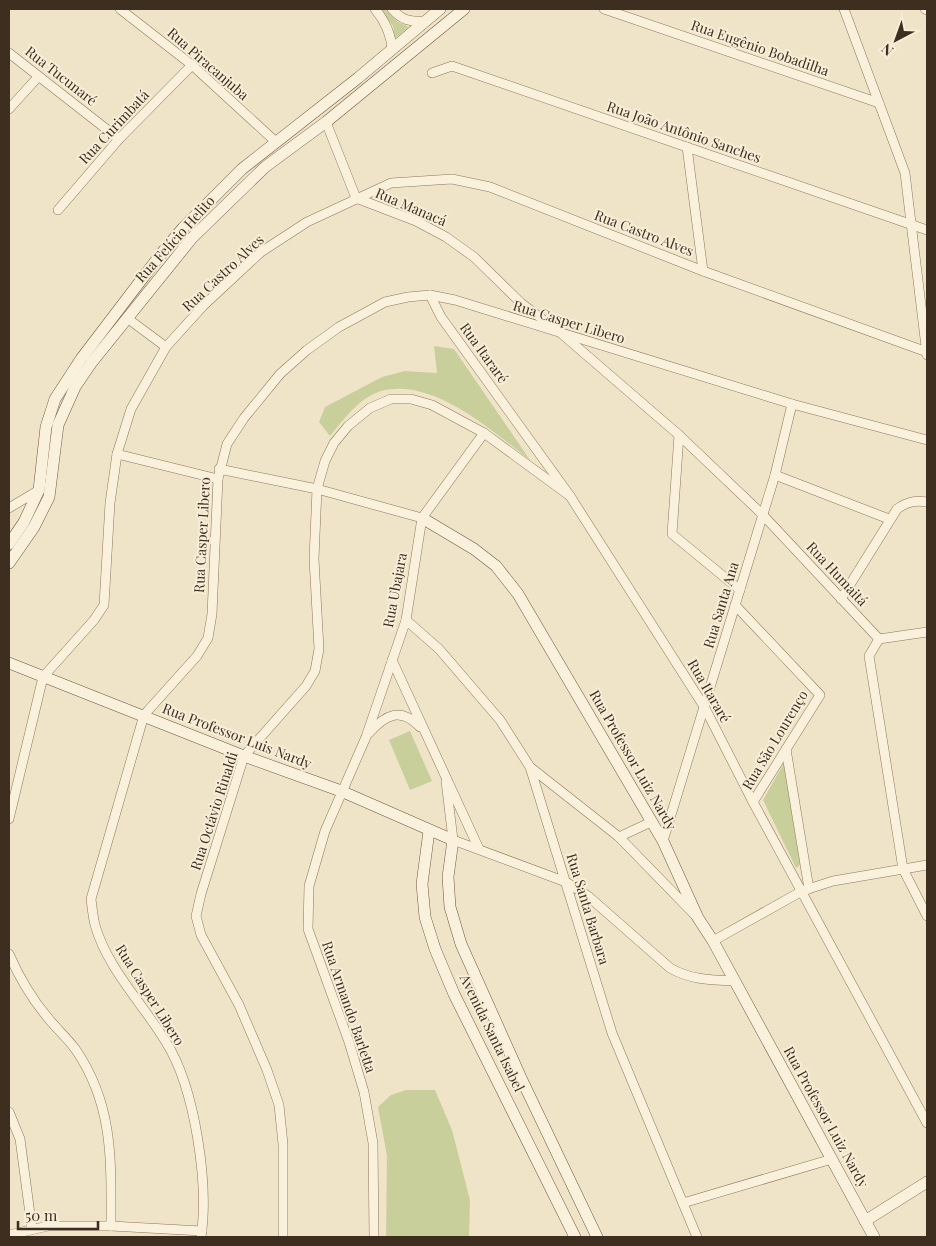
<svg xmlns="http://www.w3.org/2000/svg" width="936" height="1246" viewBox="0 0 936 1246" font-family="'Playfair Display',serif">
	<rect width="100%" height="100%" fill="#f0e4c8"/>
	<g fill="#c9cf9b">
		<path d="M380,9H385L398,22L409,27L395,38L393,26Z"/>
		<path d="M434,346L454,349L530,460C492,431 433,377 381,391C359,398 344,419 330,436L319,422L325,407L382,377L405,371L437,373Z"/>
		<path d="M410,731L432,781L410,790L389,740Z"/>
		<path d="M784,763L800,865L796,868L763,800Z"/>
		<path d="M406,1090H435L452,1130L470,1200L469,1237H386L387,1156L378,1107L391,1095Z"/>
	</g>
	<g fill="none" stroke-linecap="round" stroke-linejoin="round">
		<defs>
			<g id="street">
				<path d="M120,9L192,65L276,142"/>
				<path d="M375,9C385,21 391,33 392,49"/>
				<path d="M392,9C402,20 409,22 424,21"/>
				<path d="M604,9L879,103"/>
				<path d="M844,9L905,173L927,355"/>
				<path d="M925,9L927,10"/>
				<path d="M9,53L119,139"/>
				<path d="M432,73L452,66L927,230"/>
				<path d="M9,109L38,77"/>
				<path d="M326,122L356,198L416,221L446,237L474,257L521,303L562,334L679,435L762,514L879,639"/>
				<path d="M687,147L703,271"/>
				<path d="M58,210L119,139L192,65"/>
				<path d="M430,295L441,317L570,496L705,708L753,802L927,1123"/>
				<path d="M127,318L166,347"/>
				<path d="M679,435L672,534L740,590"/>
				<path d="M117,454L218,479"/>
				<path d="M219,469L317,489L422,518"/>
				<path d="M775,475L889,519"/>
				<path d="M9,508L39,490"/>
				<path d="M841,599L897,509C907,502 915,500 927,502"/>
				<path d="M735,605L820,695L753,802"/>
				<path d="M406,620L439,649L500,720L530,767L612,1033L697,1237"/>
				<path d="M879,639L869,656L903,869L927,916"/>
				<path d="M879,639L927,632"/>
				<path d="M392,660L479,849"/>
				<path d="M369,733C386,714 401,707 420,727"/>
				<path d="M786,749L809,889"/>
				<path d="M530,767L619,837L695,915"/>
				<path d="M446,781L453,840L566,882L588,896L670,968C691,980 711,980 734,981"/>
				<path d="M9,819L43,677L94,620L104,605L110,503L117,454L131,409L166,347L204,305L261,252L307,222L391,183L452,179L490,187L703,271L927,352"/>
				<path d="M619,837L651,822"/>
				<path d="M663,841L775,475L792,404"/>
				<path d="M713,941L802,891L833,881L927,865"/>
				<path d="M9,954C19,977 32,999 48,1018C57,1029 68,1039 76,1050C114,1106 111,1162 111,1226"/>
				<path d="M9,1112L20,1139L32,1229"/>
				<path d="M683,1203L832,1159"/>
				<path d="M9,1235L48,1226H111L202,1231"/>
				<path d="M201,1237C209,1184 195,1088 166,1042C143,1004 107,968 95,925C93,917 92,907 91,899L144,715L197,656L208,638L212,614L218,479L227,444L244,418L280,374L307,350L339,327L385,302L408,297L430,295L455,300L792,404L927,440"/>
				<path d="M283,1237V1144L279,1105L267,1070L239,1005L201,935L196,916L201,894L244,756L306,686L315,671L319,649L314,559L317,489L325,461L334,443L348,426L370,408L391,399H411L432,405L484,433L570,496"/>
				<path d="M374,1237L373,1143L364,1092L349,1042L308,929L309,886L325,831L366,737L406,620L422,518L484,433"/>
			</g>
			<g id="secondary">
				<path d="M422,518L474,549L496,566L518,594L663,841L698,918L713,941L874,1237"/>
				<path d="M9,544L24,522L39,490L46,427L55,399L81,359L161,254L183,228L242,169L358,78L440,9"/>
				<path d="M9,563L34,527L49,497L58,425L75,387L92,362L192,238L265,167L326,122L464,9"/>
				<path d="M9,663L244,756L341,791L453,840L448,877L450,907L461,944L521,1078L597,1237"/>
				<path d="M429,831L422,884L425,917L435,949L454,994L575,1237"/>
				<path d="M865,1221L927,1182"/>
			</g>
		</defs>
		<use href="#street" stroke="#8d765c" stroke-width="10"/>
		<use href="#secondary" stroke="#6f573f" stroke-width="12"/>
		<use href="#street" stroke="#faf1dc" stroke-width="9"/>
		<use href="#secondary" stroke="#faf1dc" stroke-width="11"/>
	</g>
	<g text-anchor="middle" stroke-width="4" stroke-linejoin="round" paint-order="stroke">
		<g font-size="14" fill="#3d2e20" stroke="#f7eed8">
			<text transform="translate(760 48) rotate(19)" y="5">Rua Eugênio Bobadilha</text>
			<text transform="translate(208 64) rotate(41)" y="5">Rua Piracanjuba</text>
			<text transform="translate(61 76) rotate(38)" y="5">Rua Tucunaré</text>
			<text transform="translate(114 127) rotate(-47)" y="5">Rua Curimbatá</text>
			<text transform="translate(684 132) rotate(19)" y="5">Rua João Antônio Sanches</text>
			<text transform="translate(411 207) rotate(23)" y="5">Rua Manacá</text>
			<text transform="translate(644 233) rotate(21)" y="5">Rua Castro Alves</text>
			<text transform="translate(175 239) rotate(-48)" y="5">Rua Felício Helito</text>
			<text transform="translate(223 273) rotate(-43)" y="5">Rua Castro Alves</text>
			<text transform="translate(569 322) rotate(17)" y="5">Rua Casper Libero</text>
			<text transform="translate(484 353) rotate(54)" y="5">Rua Itararé</text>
			<text transform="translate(202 535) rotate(-87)" y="5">Rua Casper Libero</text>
			<text transform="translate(837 574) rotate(47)" y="5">Rua Humaitá</text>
			<text transform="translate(395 590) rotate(-79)" y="5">Rua Ubajara</text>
			<text transform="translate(721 605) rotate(-73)" y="5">Rua Santa Ana</text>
			<text transform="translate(709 691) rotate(60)" y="5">Rua Itararé</text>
			<text transform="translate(237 736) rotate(21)" y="5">Rua Professor Luis Nardy</text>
			<text transform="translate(775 740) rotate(-59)" y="5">Rua São Lourenço</text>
			<text transform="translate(633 760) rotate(60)" y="5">Rua Professor Luiz Nardy</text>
			<text transform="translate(214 811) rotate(-72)" y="5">Rua Octávio Rinaldi</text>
			<text transform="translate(588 909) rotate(73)" y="5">Rua Santa Barbara</text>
			<text transform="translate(150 995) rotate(58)" y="5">Rua Casper Libero</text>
			<text transform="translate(349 1007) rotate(71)" y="5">Rua Armando Barletta</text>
			<text transform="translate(492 1033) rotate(64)" y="5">Avenida Santa Isabel</text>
			<text transform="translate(826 1117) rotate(61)" y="5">Rua Professor Luiz Nardy</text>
		</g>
	</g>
	<rect width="936" height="1246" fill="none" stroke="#3d2e20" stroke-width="20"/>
	<g transform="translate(896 40) rotate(221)" stroke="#f7eed8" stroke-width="4" paint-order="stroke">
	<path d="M0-4L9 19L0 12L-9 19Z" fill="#3d2e20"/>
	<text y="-8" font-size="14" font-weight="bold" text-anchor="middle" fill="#3d2e20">N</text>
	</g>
	<path d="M18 1221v8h80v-8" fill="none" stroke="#3d2e20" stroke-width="2.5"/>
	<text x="25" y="1221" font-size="15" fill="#3d2e20" stroke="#f7eed8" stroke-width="4" paint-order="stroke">50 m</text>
</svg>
